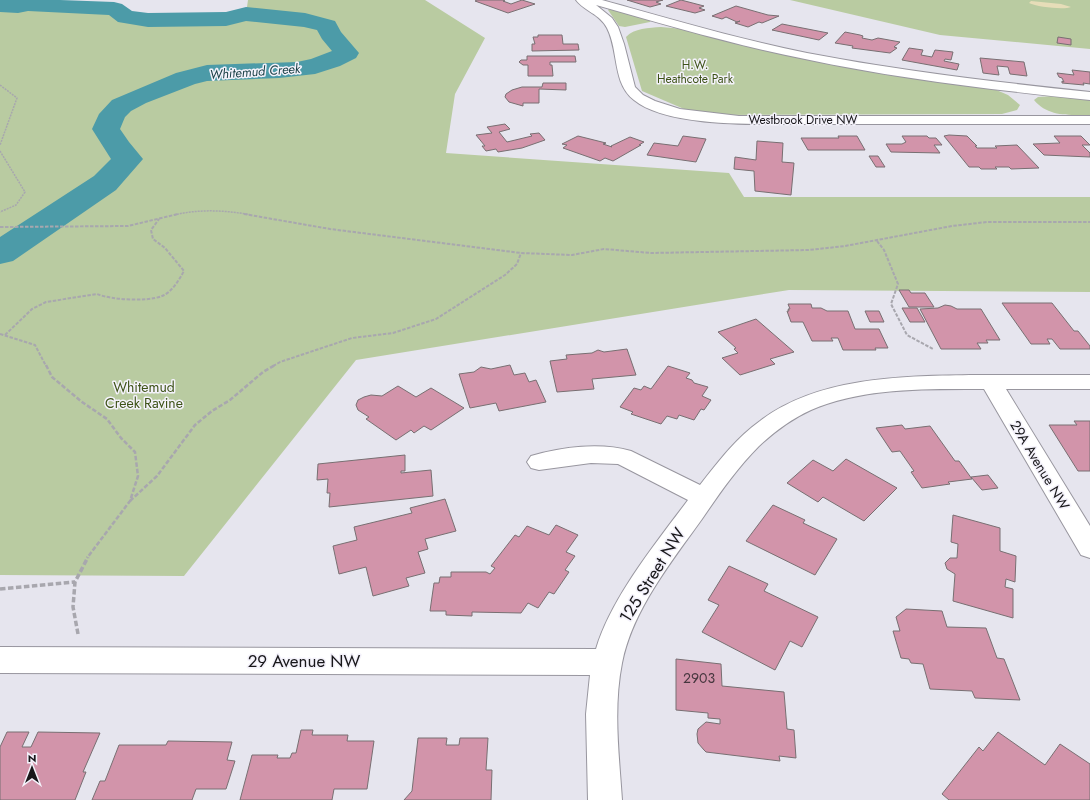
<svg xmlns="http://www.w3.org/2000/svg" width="1090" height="800" viewBox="0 0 1090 800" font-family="Jost,sans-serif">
	<rect width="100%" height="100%" fill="#e6e5ee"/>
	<g fill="#b9cba1">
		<path d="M248,0H425L485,38L455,94L446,153L729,173L744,197H1090V292L789,290L356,360L184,576L0,575V6L18,7L28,5L114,9L126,17L148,20L226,19L246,14Z"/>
		<path d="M790,0H1090V49L940,35Z"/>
		<path d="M609,9L651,20L650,22L625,27L619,26L608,10Z"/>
		<path d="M661,27L683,29L718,39L835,65L994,89L1008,95L1020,105L1017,110L1002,114L719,115L684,109L642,91L626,37C634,28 649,28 661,27Z"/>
		<path d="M1053,96L1090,100V115C1069,115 1048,117 1034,100L1038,97Z"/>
	</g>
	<path fill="#e6ddb8" d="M1031,1L1061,4L1071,7C1064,10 1037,7 1029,3Z"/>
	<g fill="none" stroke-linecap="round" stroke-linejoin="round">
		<path fill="#4c9ba8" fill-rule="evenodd" d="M0,0H60L114,2L122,4L132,11L148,13L226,12L246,7L305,13L335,21L341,32L359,53L356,58L340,66L315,74L279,78L207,81L195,84L146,103L131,111L125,117L120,129L129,142L143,159L116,190L13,261L0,264V237L94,176L111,159L92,129L99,114L112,100L176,73L207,65L297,62L311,59L332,51L322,39L317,30L304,27L246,21L226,26L148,27L118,22L109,15L28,11L18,13L0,12Z"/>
	</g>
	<g fill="#d294aa" stroke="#786f72">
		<path d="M477,0H503L505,1H503L511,4L522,0L535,4L508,13L475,1Z"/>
		<path d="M627,0H663L656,2L661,4L650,7Z"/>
		<path d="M681,0L704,6L699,8L705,10L695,13L666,6Z"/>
		<path d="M736,6L768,15L779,16L762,23L759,22L748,27L735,23L740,21L737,22L726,17L722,19L712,16Z"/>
		<path d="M782,24L828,33L819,40L772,30Z"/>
		<path d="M845,32L860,35L863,36L862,38L872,40L878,38L900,42L894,47L897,48L890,53L852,48L853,46L835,43Z"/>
		<path d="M538,35H562L563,44H578L579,50L532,51V44H535L533,37H538Z"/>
		<path d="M1058,37L1071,39V45L1057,43Z"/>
		<path d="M909,48L923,50L921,55L932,57L935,50L953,52L951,60L945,59L944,61L959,64L957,70L902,60Z"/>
		<path d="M527,56H575L576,62H550V65H552L553,76H528V65H523L519,62L521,60H527Z"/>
		<path d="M980,58L1024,62L1027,76L1010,74L1008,67L997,66L999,75L983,73Z"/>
		<path d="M1072,70L1090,72V84L1083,83L1084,85L1062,83V81L1064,82L1062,78L1059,77L1057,73L1074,75Z"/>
		<path d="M543,83H566V90L539,89V103H523V106L509,102L505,97L506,94L512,90L522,87H542Z"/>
		<path d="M505,124L510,129L499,132L507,142L532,136L530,134L539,133L545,140L522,148L498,152L496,149L486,151L482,146H485L476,135L492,133L487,127Z"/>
		<path d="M949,135L967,136L977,146H975L977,148H997L995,146L1017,145L1039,168L1011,169L1009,167H995L997,169H981L979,167H969L944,136Z"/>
		<path d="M578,136L606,143L603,144L612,147L611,146L630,137L644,142L639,145H641L613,161L605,158L600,161L563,148L567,145L562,144Z"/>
		<path d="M683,136L706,139L696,162L647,155L654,143L678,146Z"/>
		<path d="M838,136H857L865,150H808L801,138H839Z"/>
		<path d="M902,136H927L929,138H936L942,145H934L940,153L891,152L886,144H902L906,142Z"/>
		<path d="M1054,136H1081L1090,145H1082L1090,153V157L1044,155L1033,144L1060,143Z"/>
		<path d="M757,141L783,143L782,162L794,163L791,195L755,191L754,171L734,169L735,157L756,160Z"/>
		<path d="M869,156H878L885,167H876Z"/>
		<path d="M899,290H909L911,293H925L934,307H909Z"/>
		<path d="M1002,303H1052L1074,331H1078L1090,346V349H1060L1052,339H1047L1050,344H1031Z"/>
		<path d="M788,304H811L812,308H821L827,311H848L855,329H879L888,348H875L876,350H843L838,338H831L833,341H812L803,322H791L787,311H789L788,309H790Z"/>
		<path d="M945,305L951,306L957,309H981L1000,340H986L988,343H977L981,349H941L920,309L938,308Z"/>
		<path d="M902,308H917L925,322H910Z"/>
		<path d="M865,311H879L884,322H870Z"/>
		<path d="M756,319L794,352L770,359L775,364L740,375L722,358L738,353L734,349L736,348L718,332Z"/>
		<path d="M627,349L636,375L592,379L594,389L557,392L550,361L567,359L566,355L592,353L598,350L604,352Z"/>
		<path d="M510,365L514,375L525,373L529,382L536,380L546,402L499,411L496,403L470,408L459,374L474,372L481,367L491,369Z"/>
		<path d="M668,366L690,373L686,378L692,380L694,383L708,387L702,396L711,400L704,410L701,409L694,420L679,415L677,419L667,416L661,424L631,414L633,412L620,407L634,388L641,390L644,386L651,389Z"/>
		<path d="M398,386L416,397L431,388L464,408L431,430L424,426L414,433L411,430L396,440L366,419L369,417L358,410L356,405L358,400L364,397L371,395L382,396Z"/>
		<path d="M1074,421H1090V471H1078L1049,425H1077Z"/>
		<path d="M902,425L905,429L930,426L955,461H959L972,479L948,482L950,484L922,488L911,472L914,471L900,451L892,452L876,428Z"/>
		<path d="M405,455V471H401V473L431,470L433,496L329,507L330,493H327L328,479L317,480L318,464Z"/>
		<path d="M846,459L897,488L864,521L823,497L818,502L787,483L813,460L833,471Z"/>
		<path d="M988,475L998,488L982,490L971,477Z"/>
		<path d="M445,499L456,531L425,539L428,549L418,552L425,573L406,578L409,586L373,596L366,567L339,574L333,546L357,540L354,527L412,513L410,508Z"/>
		<path d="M773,505L805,520L803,523L837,539L815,575L746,541Z"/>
		<path d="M953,515L1000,528V551L1016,556L1015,582L1006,579L1005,587L1013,589V618L953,601L955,574L947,569L945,563L950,558H957L958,544L951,542Z"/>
		<path d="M556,525L578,535L566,552L575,556L565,570L569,572L554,594L549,592L538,608L528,603L521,613L472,612V616L446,615V611H430L434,583H439L440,577H451V572H486L490,574L495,568L491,566L515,535L519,537L527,526L549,535Z"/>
		<path d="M729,566L768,584L764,591L818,617L802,647L790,641L775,670L702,632L719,605L708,600Z"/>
		<path d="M906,609L942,611L947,627L986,628L997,658L1004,659L1020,700L975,698L972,691L930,689L923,664L911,663L909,659L901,658L893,631H900L896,617Z"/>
		<path d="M676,659L721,664L722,686L784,692L787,729L794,730L796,758L779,756L780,761L706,752L704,750L698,743L697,734L698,729L706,722L720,724V719L708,718V713L676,710Z"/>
		<path d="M301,730H313L312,735H348L347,741H374L367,789H334L332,800H240L252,755H278L277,758H290L292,753H296Z"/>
		<path d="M7,732H29L22,747H31L38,732L100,733L83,772H86L75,800H0V747Z"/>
		<path d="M998,732L1045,765L1060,744L1090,764V800H949L942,794L979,747L983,751Z"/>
		<path d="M418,738H447L446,745H459L460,738H488L486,770H492L491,800H404L412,791Z"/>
		<path d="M168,741L232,742L227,760L235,761L226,789H196L192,800H92L100,781H105L119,745H166Z"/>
	</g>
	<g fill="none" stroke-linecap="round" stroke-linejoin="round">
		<defs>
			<g id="minor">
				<path d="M576,0H602C670,19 738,39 807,53C901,71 995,82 1090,92V100C995,90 899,79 805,59C735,45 666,25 596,5L612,18L618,27L624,44L635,87L643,95L655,101L680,109L739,116H1090V124C1021,124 953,124 884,124C855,124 826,124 796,124C754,124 667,127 634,100C612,83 619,51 607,28C600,14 584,11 576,0Z"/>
				<path d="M976,375H1090V389H1006L1090,526V558L1081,555L984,389C928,389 864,387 811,410C791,419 774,432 759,446C737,468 719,494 702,519C671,562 632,611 622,663C613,708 619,755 622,800H588L586,714L590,675L0,673V647L596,649C611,598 656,543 688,500L618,464L591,463L539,470L531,468L527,462L531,456C562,447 600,442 631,451L700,485C718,462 736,438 760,421C819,376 905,376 976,375Z"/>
			</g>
		</defs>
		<use href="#minor" stroke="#98969f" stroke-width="2"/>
		<g stroke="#a8a7ae" stroke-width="1.5" stroke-dasharray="2 1" stroke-linecap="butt">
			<path d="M0,85L17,98L0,145"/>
			<path d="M0,151L25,192L16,205L0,212"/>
			<path d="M174,215C198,209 226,210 251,215"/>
		</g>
		<g stroke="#a8a7ae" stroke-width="2" stroke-dasharray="3.5 1.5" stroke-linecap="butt">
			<path d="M244,214L330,229L521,253L572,255L604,249L651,253L809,250L845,246L952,226L987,222H1090"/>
			<path d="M0,227L128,226L178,214"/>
			<path d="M877,241L884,250L898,284L891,304L907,335L933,349"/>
			<path d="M0,334L35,345L46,366"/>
			<path d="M5,335L32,309L46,302L97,294C112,300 147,302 162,296C172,292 179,280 184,271L165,248L153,239L151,230L159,219"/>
			<path d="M273,366L280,362L352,338L393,333L436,319L505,275L517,264L521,253"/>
		</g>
		<g stroke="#a8a7ae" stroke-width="2.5" stroke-dasharray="4.5 2" stroke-linecap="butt">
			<path d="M46,365L52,377L82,402L107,419L121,438L135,452L138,476L130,501L87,558"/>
			<path d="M130,501L157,476L195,425L212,411L230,400L263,372L275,365"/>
		</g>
		<g stroke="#a8a7ae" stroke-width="3.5" stroke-dasharray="5.5 2.5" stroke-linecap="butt">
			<path d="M0,589L75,582"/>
			<path d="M78,634L73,607L75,582L88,557"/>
		</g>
		<use href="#minor" fill="#fff" fill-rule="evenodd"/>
	</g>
	<g text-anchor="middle" stroke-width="3" stroke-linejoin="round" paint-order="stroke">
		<g font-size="12" fill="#3d5217" stroke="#f4f2fb">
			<text x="695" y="69">H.W.<tspan x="695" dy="14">Heathcote Park</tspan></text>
		</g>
		<g font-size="12" fill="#18171a" stroke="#f4f2fb">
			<text x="803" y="124">Westbrook Drive NW</text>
		</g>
		<g font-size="13" font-style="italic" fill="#1c4248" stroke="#f4f2fb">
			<text transform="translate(255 71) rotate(-4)" y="5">Whitemud Creek</text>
		</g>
		<g font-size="14" fill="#3d5217" stroke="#f4f2fb">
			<text x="144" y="392">Whitemud<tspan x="144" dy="16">Creek Ravine</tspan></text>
		</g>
		<g font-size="14" fill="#18171a" stroke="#f4f2fb">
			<text transform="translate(1040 465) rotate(59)" y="5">29A Avenue NW</text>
		</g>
		<g font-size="14" fill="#46363e">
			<text x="699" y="683">2903</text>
		</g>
		<g font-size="17" fill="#18171a" stroke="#f4f2fb">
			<text transform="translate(652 575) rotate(-58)" y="6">125 Street NW</text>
			<text x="304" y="667">29 Avenue NW</text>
		</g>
	</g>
	<g transform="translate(32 768)" stroke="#f4f2fb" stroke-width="3" paint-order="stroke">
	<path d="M0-3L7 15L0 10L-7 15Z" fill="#18171a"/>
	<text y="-6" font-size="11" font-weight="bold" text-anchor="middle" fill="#18171a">N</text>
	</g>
</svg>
